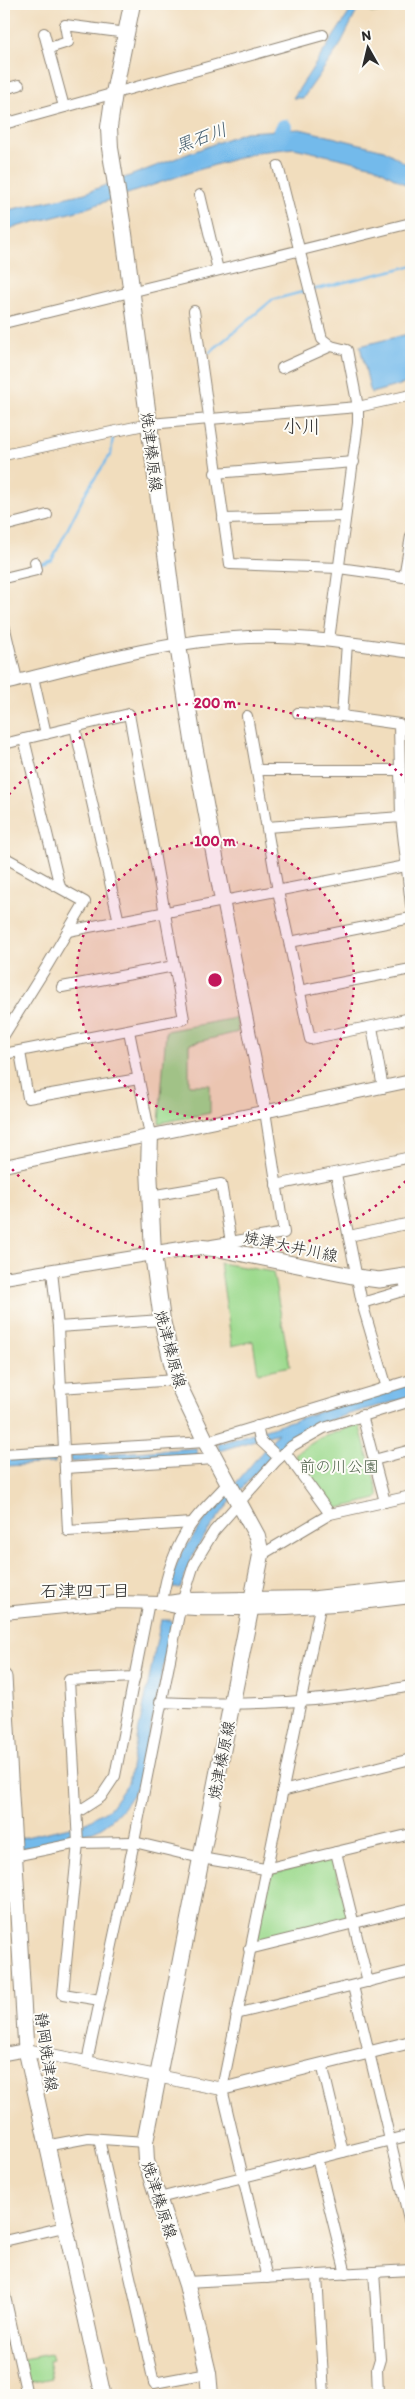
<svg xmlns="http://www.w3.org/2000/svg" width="415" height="2399" viewBox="0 0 415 2399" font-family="Itim,'Klee One',sans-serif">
	<rect width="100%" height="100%" fill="#fdfcf7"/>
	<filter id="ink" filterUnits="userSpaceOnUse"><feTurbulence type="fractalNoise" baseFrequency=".02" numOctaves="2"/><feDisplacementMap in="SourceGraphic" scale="10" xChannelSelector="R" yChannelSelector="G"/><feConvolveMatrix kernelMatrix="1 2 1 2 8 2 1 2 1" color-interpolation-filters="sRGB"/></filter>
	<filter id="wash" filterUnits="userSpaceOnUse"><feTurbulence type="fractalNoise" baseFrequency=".0096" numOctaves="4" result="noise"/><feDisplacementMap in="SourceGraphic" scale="20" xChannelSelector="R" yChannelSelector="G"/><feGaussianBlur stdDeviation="1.12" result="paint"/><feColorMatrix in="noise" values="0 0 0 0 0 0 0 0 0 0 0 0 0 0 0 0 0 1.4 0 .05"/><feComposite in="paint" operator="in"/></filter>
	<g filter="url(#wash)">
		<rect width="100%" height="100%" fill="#f1ddbd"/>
		<g fill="#9dda8e" stroke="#64825c">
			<path d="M372,4H411V7L371,13Z"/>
			<path d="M236,1018L238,1032L189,1044V1085H210V1113L159,1123L166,1031Z"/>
			<path d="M220,1263L273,1272L290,1366L258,1373L253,1341L232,1346Z"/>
			<path d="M359,1424L379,1496L376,1499L331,1510L295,1458L296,1453L320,1438Z"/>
			<path d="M333,1858L349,1919L256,1944L271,1874Z"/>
			<path d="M50,2354L52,2360L48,2361L52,2378L28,2383L23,2359Z"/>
		</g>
		<g fill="#73baeb" stroke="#4f728b">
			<path d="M355,4H360L358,9L339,47L303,98H293Z"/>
			<path d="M300,129L384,150L411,167V188L374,166L294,148L258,152L188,173L81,210L4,230V211L85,193L245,132Z"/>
			<path d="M408,334L411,345V382L371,393L360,346Z"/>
			<path d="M411,1383V1397C377,1407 328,1417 299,1434C269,1452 209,1524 193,1555C188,1566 185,1577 180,1588H171L169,1584L181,1554L205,1520L278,1433L219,1451L218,1444Z"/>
			<path d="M196,1448L198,1455L71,1462V1456Z"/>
			<path d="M55,1457V1463L7,1466L6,1459Z"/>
			<path d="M161,1620H171L172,1624L140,1781C132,1796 121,1813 107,1823C87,1840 31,1846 4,1852V1842L83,1824L110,1808L128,1783Z"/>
		</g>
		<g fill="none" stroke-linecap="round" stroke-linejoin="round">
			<g stroke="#73baeb" stroke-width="2.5">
				<path d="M312,290L411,266"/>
				<path d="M210,352L272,300L306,291"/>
				<path d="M39,565L52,560L87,490L111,454L113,437"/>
			</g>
			<path stroke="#73baeb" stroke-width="16" d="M277,139L284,127"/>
		</g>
	</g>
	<g filter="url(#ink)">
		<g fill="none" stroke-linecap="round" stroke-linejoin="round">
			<defs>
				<g id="minor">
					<path d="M44,33L64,107"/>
					<path d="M49,48L68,42L65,25L127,33"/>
					<path d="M4,89L19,85"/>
					<path d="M4,124L323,35"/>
					<path d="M278,166L322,339L331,346L347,350L358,407V423L329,640"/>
					<path d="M200,195L218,270"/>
					<path d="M194,311L230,564L339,568L411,578"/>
					<path d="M4,323L411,223"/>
					<path d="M282,368L331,346"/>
					<path d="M4,455L149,424L358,407L411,395"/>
					<path d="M215,473L354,462"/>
					<path d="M223,519L345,516"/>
					<path d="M4,526L47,515"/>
					<path d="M404,577L411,536"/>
					<path d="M4,578L37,570L35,562"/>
					<path d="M4,625L17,680"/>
					<path d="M33,677L46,734"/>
					<path d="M298,713L342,716L399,724L401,817L411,905"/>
					<path d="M247,716L278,891L310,1039L411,1018"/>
					<path d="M342,716L347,643"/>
					<path d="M75,727L119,922"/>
					<path d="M4,744L24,739L60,887"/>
					<path d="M257,770H400"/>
					<path d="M267,827L401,817"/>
					<path d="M4,857L85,902L47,966L4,1035"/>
					<path d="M68,931L411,865"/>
					<path d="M290,942L411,918"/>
					<path d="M62,987L174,966"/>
					<path d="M299,991L411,969"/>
					<path d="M372,1027L383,1088"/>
					<path d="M129,1031L150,1135"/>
					<path d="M20,1052L28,1098L138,1079"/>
					<path d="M4,1054L184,1019L129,714L24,739"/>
					<path d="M336,1174L362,1303L387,1388"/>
					<path d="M276,1185L411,1157"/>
					<path d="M150,1196L221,1184L231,1242"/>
					<path d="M349,1236L411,1223"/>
					<path d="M212,1245L284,1233L265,1111"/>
					<path d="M52,1271L58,1327L68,1531L192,1523"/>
					<path d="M362,1303L409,1289"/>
					<path d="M58,1327L162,1320"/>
					<path d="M60,1388L176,1380"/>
					<path d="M362,1415L385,1502"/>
					<path d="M257,1426L260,1440L279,1458"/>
					<path d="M285,1452L330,1514"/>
					<path d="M4,1454L206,1442L411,1380"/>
					<path d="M374,1460L411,1450"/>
					<path d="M65,1468L215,1459"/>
					<path d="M261,1555L330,1514L411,1496"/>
					<path d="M162,1603C166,1574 175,1547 192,1523C202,1509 217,1496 228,1483"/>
					<path d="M160,1702C248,1706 326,1703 411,1686"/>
					<path d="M282,1791L411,1759"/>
					<path d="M76,1813L101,1797L115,1776L149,1602"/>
					<path d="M336,1852L368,1982"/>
					<path d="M4,1858L78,1843L134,1842L201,1858L265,1869L411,1834"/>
					<path d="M249,1949L411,1909"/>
					<path d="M353,1986L411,2227"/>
					<path d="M100,2000L63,1994L78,1843L69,1680L135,1677"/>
					<path d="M236,2014L411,1971"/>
					<path d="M87,2062L134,1842L180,1609L194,1564L214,1531L276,1461L292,1446L324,1428L411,1401"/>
					<path d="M322,2064L343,2152"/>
					<path d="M99,2139L154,2383L208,2373"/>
					<path d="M45,2146L88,2138L145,2142"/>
					<path d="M317,2158L346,2274"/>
					<path d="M159,2198L411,2135"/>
					<path d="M4,2241L64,2227"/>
					<path d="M374,2272L380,2359L377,2369L378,2395"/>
					<path d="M317,2276L324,2395"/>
					<path d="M267,2278L222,2089L320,1607"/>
					<path d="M186,2282L411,2270"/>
					<path d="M4,2292L27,2395"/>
				</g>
				<g id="tertiary">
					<path d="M4,684C84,665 166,640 249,637C303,635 358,644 411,652"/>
					<path d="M223,900L265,1111"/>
					<path d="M4,1166L411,1081"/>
					<path d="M4,1278L153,1254"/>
					<path d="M164,1604C186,1611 209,1609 232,1609C292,1609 352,1605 411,1597"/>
					<path d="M4,1613L115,1602L162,1603L188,1599L316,1597L411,1587"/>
					<path d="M4,2054L26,2050L222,2089L411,2042"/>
				</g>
				<g id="secondary">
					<path d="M153,1254L197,1247L219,1249L357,1277L379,1280L405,1276L409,1289H411"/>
					<path d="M4,1677L26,2050L103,2395"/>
				</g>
				<g id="primary">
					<path d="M132,4L114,93L109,127L110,148L124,234L178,645L193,740L223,900"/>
					<path d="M150,1135L149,1168L153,1254L162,1320L176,1380L206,1442L257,1536L261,1555L145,2142L146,2161L187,2285L208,2373L210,2395"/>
				</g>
			</defs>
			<use href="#minor" stroke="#8e8474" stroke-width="12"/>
			<use href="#tertiary" stroke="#8e8474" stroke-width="14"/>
			<use href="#secondary" stroke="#8e8474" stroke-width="17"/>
			<use href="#primary" stroke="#8e8474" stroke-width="18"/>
			<use href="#minor" stroke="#fff" stroke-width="10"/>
			<use href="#tertiary" stroke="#fff" stroke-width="12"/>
			<use href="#secondary" stroke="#fff" stroke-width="15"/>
			<use href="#primary" stroke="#fff" stroke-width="16"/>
		</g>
	</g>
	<circle cx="215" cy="980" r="139" fill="#c2185b" fill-opacity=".12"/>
	<g fill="none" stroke="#c2185b" stroke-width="2.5" stroke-dasharray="2.5 5">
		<circle cx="215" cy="980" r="139"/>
		<path d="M411 1176A277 277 0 0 1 4 1160M4 800A277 277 0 0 1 411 784"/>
	</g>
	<g text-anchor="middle" stroke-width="4" stroke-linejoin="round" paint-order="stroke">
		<g font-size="16" fill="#2b2b2b" stroke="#fdfcf7">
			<text transform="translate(152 452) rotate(83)" y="6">焼津榛原線</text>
			<text transform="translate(291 1246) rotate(12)" y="6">焼津大井川線</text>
			<text transform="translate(171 1349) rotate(75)" y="6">焼津榛原線</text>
			<text transform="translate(221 1760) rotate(-79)" y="6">焼津榛原線</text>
			<text transform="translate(47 2052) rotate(82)" y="6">静岡焼津線</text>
			<text transform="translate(160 2200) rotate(72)" y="6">焼津榛原線</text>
		</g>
		<g font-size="16" fill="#4d6049" stroke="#fdfcf7">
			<text x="339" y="1472">前の川公園</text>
		</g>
		<g font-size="18" font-style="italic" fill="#445d6e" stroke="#fdfcf7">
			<text transform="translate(201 138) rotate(-20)" y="6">黒石川</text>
		</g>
		<g font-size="18" fill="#2b2b2b" stroke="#fdfcf7">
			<text x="85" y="1597">石津四丁目</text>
		</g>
		<g font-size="19" fill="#2b2b2b" stroke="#fdfcf7">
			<text x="302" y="433">小川</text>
		</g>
	</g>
	<circle cx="215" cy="980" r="8" fill="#c2185b" stroke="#fdfcf7" stroke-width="2.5"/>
	<g font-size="15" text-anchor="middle" font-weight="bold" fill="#c2185b" stroke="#fdfcf7" stroke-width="4" stroke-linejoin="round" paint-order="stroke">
		<text x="215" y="708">200 m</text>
		<text x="215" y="846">100 m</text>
	</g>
	<rect width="415" height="2399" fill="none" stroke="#fdfcf7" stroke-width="20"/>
	<g transform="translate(368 48) rotate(352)" stroke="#fdfcf7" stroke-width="4" paint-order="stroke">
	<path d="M0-4L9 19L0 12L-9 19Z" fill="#2b2b2b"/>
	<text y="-8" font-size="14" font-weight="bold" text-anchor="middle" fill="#2b2b2b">N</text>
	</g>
</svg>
